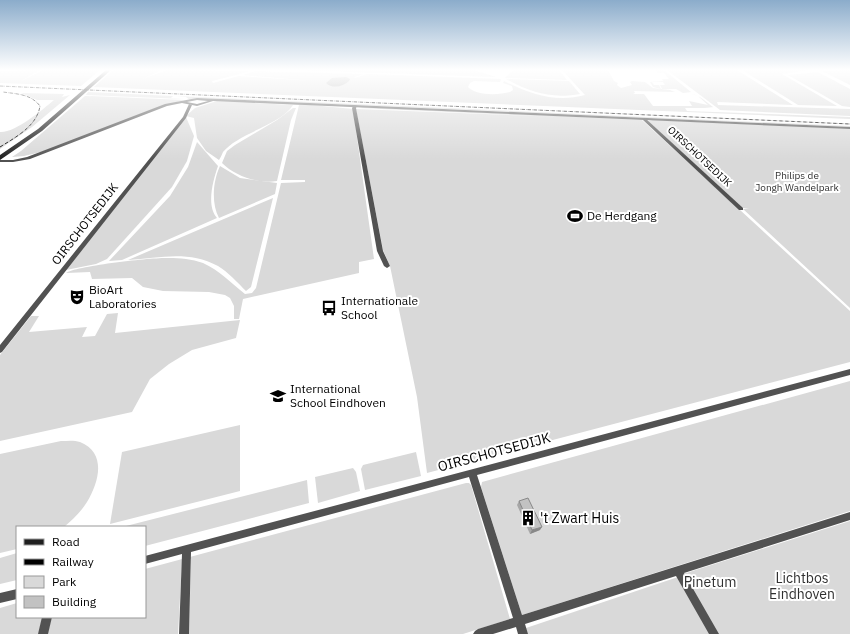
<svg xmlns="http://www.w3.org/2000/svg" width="850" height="634" viewBox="0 0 850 634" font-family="'IBM Plex Sans',sans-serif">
	<rect width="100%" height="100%" fill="#fff"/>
	<g fill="#d9d9d9">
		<path d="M40,70L21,81L43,70H100L81,86L0,83V71Z"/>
		<path d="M113,70H162L143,79L166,70L251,71L212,81L213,83L239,76L312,81L243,75L255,71L364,74L354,77L355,78L367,74L501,79L500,82L474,81L470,83L468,87C476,96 499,95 510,92L513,90L512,86L503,83L504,81C530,94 556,103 585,95L562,70H608L614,81L618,83L617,85L621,88L632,85L630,82L632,81L645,82L653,88L670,90L675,92L634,91L635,93L633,94H644L653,106H692L689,101L708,105L698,96L691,94C700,95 706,102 713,107H705L714,108L718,111L714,108H685L687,111L850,117V119L94,87Z"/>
		<path d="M294,70H474L496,77Z"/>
		<path d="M513,70H559L567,80L505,78Z"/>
		<path d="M655,70H664L691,92L683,93L676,89H662L660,85H665L663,82H652L654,85H659L661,89L653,87L650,82L663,81L662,79H669L664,73H658Z"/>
		<path d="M667,70H737L793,105L717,102L718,105L850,109V116L720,110Z"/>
		<path d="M742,70H810L782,74L837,106L798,105Z"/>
		<path d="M850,70V85L822,71Z"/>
		<path d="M818,72L850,89V107L842,106L788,75Z"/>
		<path d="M506,79L569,81L580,94C552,99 531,93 506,79Z"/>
		<path d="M88,92L173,96L171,98L184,99L86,95Z"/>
		<path d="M21,93L64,94L62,97L70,95L32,127L0,149V132C15,133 42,110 54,100H37Z"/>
		<path d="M85,96H90L88,97L91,96L184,100L156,108L45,151L24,156L12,157L21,151Z"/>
		<path d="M176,96L850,126V127L222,99L198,98L190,100L186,97Z"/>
		<path d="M220,100L350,106L312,105L353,109L374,259L359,262V273L243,299L239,319H234V306L230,298L225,295L209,292L163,291L143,287L132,278L92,279L90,272L66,273C75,266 154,257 169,258C180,258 192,259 203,263C219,270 231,283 245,294L252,293L256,288L281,183L305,182V180H281L299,105L213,101Z"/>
		<path d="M217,101L293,105C281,125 238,133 223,152C222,154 221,157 219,160L206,151L197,138L194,118L186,116L195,108Z"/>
		<path d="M363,107L642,120L850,311V362L427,473L417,397L390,266L383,250L356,109L561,117L359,108Z"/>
		<path d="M293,108H296L291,120L277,181C258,184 235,176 222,163L227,151L235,145L277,120Z"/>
		<path d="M186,117L194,136L187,161L172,187L107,259L96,264L66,270Z"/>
		<path d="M653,120L850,129V308L743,209L749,208H741L648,121Z"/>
		<path d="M197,142L218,166C213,180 206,206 217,218L122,260L109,261L170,196L188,167Z"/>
		<path d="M220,166L240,178L277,183L275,194L219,218C211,203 213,181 220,166Z"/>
		<path d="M273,198L251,287L246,291C238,283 228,272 218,266C188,250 160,258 128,260Z"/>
		<path d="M118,313L115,333L240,320L236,338L192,350L169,364L150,379L132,412L0,441V355L31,316H39L29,332L87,327L82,337L95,336L107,314Z"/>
		<path d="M850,381V511L522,615L481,487L482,482Z"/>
		<path d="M240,425V491L110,524L122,452Z"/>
		<path d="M61,441C67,441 74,440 80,442C107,453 99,482 87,502C81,512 72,520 64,527H17V549L0,553V454Z"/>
		<path d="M416,452L421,476L365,490L361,469L363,465Z"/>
		<path d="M353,468L356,472L360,491L318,503L315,477Z"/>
		<path d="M307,480L309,503L145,546V527H122Z"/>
		<path d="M466,483H469L471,485L510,619L463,634H189L191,559L182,561L178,634H0V608L17,603V617H145V569Z"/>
		<path d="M850,521V634H717L683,574Z"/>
		<path d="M17,553V580L0,584V558Z"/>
		<path d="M678,577L711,634H526V628Z"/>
	</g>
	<path fill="#a0a0a0" d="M346,77L350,79L349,81C343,87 332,89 326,83L332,78Z"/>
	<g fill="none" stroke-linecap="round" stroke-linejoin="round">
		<g fill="#525252" fill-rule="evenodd">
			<path d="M189,104L192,105L186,118L2,352L0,353V345L183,117Z"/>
			<path d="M354,105L357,106L356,108L383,251L390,266L387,268L384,266L377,251L352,108Z"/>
			<path d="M643,118H645L743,208V210H739L643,120Z"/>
			<path d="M850,369V375L477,475L522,615L850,512V520L684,573L719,634H709L676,576L525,624L528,634H518L516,627L493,634H473L475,631L478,629L513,618L469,477L191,552L189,634H179L182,554L145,564V556Z"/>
			<path d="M17,589V599L0,603V593Z"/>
			<path d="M42,617H52L48,634H38Z"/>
		</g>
		<path fill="#525252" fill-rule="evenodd" d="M197,98L850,127V129L213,101L197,106L182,103L167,106L30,159L13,162H0V160H13L27,157L165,104ZM197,100L208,101L197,104L187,102Z"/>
		<path fill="#1f1f1f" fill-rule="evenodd" d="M106,70H111L42,131L0,160V155L38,129Z"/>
		<g stroke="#000" stroke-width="1" stroke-dasharray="3.5 1 0.5 1" stroke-linecap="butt">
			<path d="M0,86L850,124"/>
			<path d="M0,147C16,137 37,126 40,106C31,94 17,94 3,92"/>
		</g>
	</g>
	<path fill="#a7a7a7" d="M519,501L540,530L530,534L517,505Z"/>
	<path fill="#888" d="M542,527L540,530L530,534L532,530Z"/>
	<path fill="#c2c2c2" stroke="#888" d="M528,498L542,527L532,530L519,501Z"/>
	<linearGradient id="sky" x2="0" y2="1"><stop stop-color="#8baccb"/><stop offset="0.44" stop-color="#fff"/><stop offset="1" stop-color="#fff" stop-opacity="0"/></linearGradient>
	<rect width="850" height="159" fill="url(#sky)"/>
	<defs>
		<symbol id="stadium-bare" viewBox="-9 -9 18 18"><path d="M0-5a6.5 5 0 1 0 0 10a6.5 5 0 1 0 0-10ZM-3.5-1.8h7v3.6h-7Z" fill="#000" stroke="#fff" stroke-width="2.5" paint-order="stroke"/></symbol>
		<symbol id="theatre-bare" viewBox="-9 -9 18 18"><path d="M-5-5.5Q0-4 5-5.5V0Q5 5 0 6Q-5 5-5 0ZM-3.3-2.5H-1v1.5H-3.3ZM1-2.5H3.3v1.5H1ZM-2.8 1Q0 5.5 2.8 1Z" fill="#000" stroke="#fff" stroke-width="2.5" paint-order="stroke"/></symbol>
		<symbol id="bus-bare" viewBox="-9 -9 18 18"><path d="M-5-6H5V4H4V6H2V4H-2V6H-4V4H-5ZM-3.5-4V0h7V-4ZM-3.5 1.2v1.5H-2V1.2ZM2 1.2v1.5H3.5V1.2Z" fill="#000" stroke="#fff" stroke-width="2.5" paint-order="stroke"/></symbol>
		<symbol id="school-bare" viewBox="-9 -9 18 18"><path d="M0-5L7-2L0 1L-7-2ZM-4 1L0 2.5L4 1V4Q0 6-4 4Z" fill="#000" stroke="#fff" stroke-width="2.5" paint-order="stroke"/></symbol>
		<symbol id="building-bare" viewBox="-9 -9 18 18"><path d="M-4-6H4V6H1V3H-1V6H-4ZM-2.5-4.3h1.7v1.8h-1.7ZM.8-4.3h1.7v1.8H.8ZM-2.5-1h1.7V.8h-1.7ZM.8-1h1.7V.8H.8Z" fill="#000" stroke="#fff" stroke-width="2.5" paint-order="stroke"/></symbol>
	</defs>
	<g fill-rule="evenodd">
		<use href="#stadium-bare" x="564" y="205" width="22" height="22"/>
		<use href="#theatre-bare" x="66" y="286" width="22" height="22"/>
		<use href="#bus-bare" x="318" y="297" width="22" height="22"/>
		<use href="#school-bare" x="267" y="385" width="22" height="22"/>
		<use href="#building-bare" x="517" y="507" width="22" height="22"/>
	</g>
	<g text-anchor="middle" stroke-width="4" stroke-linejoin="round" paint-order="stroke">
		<g font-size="10" fill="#000" stroke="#fff">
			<text transform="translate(700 156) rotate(43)" y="4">OIRSCHOTSEDIJK</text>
		</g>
		<g font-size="10" fill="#303030" stroke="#fff">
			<text x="797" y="179">Philips de<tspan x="797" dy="12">Jongh Wandelpark</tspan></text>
		</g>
		<g font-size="12" fill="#000" stroke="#fff" text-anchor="start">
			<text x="587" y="220">De Herdgang</text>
			<text x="89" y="294">BioArt<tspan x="89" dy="14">Laboratories</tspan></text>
			<text x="341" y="305">Internationale<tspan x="341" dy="14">School</tspan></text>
			<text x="290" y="393">International<tspan x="290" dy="14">School Eindhoven</tspan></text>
		</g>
		<g font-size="12" fill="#000" stroke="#fff">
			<text transform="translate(85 224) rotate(-52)" y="4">OIRSCHOTSEDIJK</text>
		</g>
		<g font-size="14" fill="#000" stroke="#fff">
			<text transform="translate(494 452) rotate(-15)" y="5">OIRSCHOTSEDIJK</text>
		</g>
		<g font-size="14" fill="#000" stroke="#fff" text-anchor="start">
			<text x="540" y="523">'t Zwart Huis</text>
		</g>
		<g font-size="14" fill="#303030" stroke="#fff">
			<text x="802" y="583">Lichtbos<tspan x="802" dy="16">Eindhoven</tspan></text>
			<text x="710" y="587">Pinetum</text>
		</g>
	</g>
	<rect x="16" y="526" width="130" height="92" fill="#ffffff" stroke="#999999"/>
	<rect x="24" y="539" width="20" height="6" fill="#1f1f1f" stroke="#999999"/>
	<text x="52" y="546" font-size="12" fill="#000000">Road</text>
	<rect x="24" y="559" width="20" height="6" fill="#000000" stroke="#999999"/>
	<text x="52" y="566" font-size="12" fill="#000000">Railway</text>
	<rect x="24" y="576" width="20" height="12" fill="#d9d9d9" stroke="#999999"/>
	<text x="52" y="586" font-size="12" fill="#000000">Park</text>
	<rect x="24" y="596" width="20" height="12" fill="#c2c2c2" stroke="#999999"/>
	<text x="52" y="606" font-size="12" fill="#000000">Building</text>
</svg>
